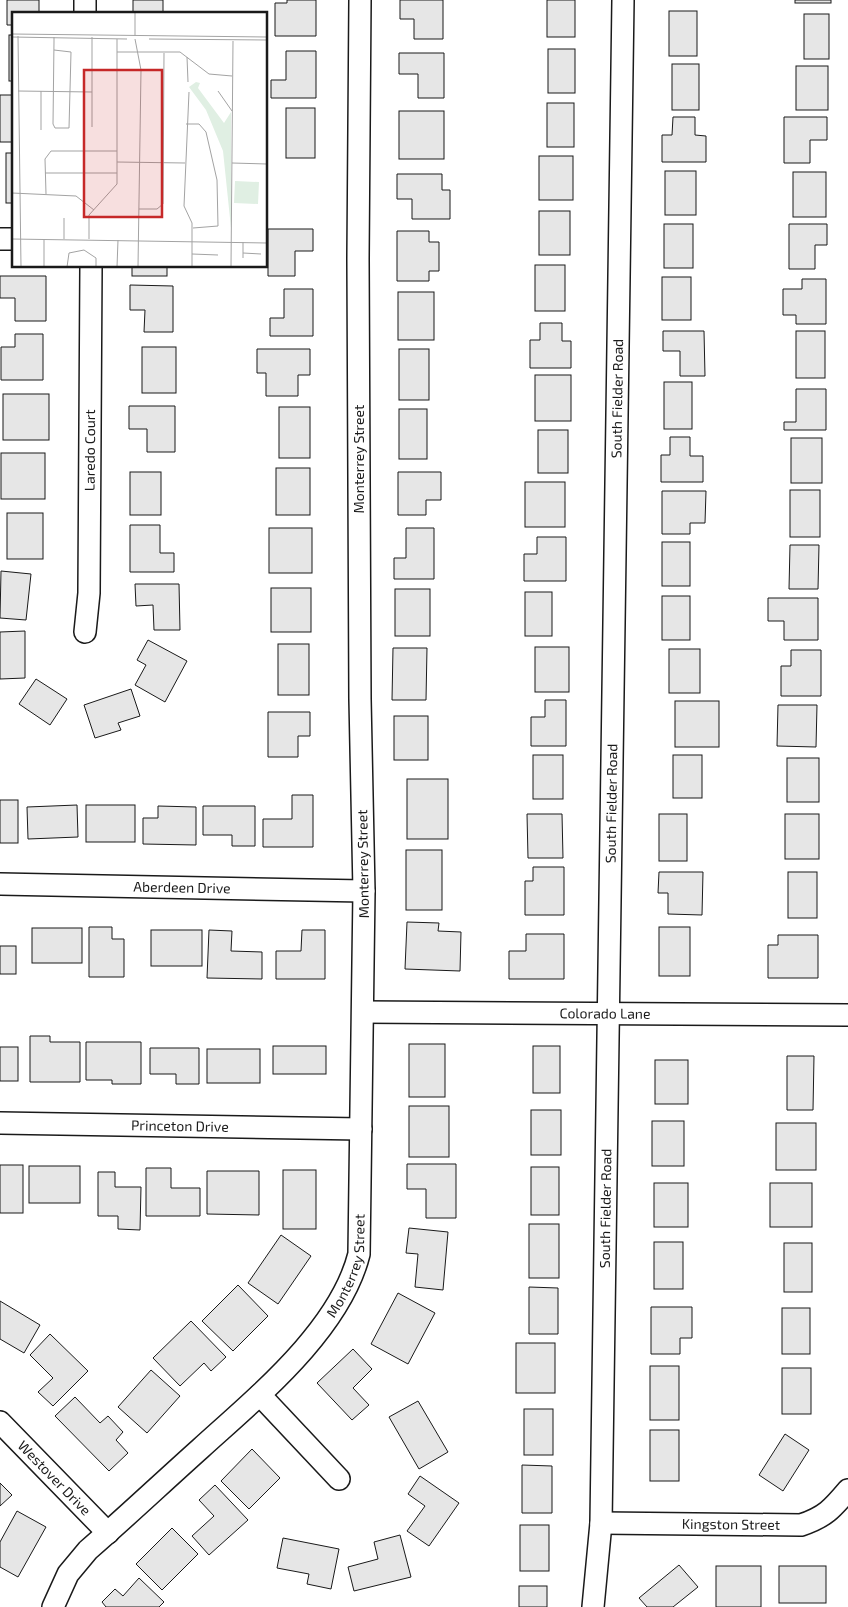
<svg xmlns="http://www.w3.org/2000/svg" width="848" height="1607" viewBox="0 0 848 1607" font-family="'Exo 2',sans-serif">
	<rect width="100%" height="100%" fill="#fff"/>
	<g fill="#e6e6e6" stroke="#1a1a1a">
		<path d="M7,0H39V14H14V25H7Z"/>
		<rect x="133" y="0" width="30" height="14"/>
		<path d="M287,0H316V36H275V3H287Z"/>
		<path d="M400,0H443V39H414V19H400Z"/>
		<rect x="547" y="0" width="28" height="37"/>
		<rect x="795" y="0" width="36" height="3"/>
		<rect x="669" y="11" width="28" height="45"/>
		<rect x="804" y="14" width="25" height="45"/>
		<rect x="9" y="35" width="5" height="46"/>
		<rect x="548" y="49" width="27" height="44"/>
		<path d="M286,51H316V98H271V80H286Z"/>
		<path d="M399,53H444V98H418V74H399Z"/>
		<rect x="672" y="64" width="27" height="46"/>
		<rect x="796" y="66" width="32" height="44"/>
		<rect x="0" y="95" width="14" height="47"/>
		<rect x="547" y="103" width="27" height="44"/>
		<rect x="286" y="108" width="29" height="50"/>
		<rect x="399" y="111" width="45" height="48"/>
		<path d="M673,117H695V135L706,136V162H662V135H672Z"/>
		<path d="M784,117H827V140H810V163H784Z"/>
		<rect x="6" y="153" width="8" height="50"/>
		<rect x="539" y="156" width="34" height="44"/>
		<rect x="665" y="171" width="31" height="44"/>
		<rect x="793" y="172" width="33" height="45"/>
		<path d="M397,174H442V190H450V219H412V199H397Z"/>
		<rect x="539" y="211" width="31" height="44"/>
		<rect x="664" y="224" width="29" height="44"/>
		<path d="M789,224H827V245H815V269H789Z"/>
		<path d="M268,229H313V251H295V276H268Z"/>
		<path d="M397,231H429V242H439V271H429V281H397Z"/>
		<rect x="535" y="265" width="30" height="46"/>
		<rect x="132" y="266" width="35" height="10"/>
		<path d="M0,276H46V321H15V298H0Z"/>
		<rect x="662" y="277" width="29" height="43"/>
		<path d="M802,279H826V324H796V315H783V289H802Z"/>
		<path d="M130,285L173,286V332H144L145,310H130Z"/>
		<path d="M284,289H313V336H270V318H284Z"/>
		<rect x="398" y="292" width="36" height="48"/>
		<path d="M540,323H562V341H571V368H530V340H540Z"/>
		<path d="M663,331H704L705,376H680V351H663Z"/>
		<rect x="796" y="331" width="29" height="47"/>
		<path d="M15,334H43V380H1V347H15Z"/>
		<rect x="142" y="347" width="34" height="46"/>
		<path d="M257,349H310V375H298V396H266V373H257Z"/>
		<rect x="399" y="349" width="30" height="51"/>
		<rect x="535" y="375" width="36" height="46"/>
		<rect x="664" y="382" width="28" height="47"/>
		<path d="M796,389H826V430H784V422H796Z"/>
		<rect x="3" y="394" width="46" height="46"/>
		<path d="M129,406H175V452H147V429H129Z"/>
		<rect x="279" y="407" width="31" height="51"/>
		<rect x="399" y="409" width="28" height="50"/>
		<rect x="538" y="430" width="30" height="43"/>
		<path d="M670,437H690V456H703V482H661V455H670Z"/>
		<rect x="791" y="438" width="31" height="45"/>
		<rect x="1" y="453" width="44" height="46"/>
		<rect x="276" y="468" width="34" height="47"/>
		<rect x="130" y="472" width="31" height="43"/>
		<path d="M398,472H441V500H426V515H398Z"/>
		<rect x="525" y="482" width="40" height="45"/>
		<rect x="790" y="490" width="30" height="47"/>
		<path d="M662,491H706L705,523H690V534H662Z"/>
		<rect x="7" y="513" width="36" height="46"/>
		<path d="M130,525H160V553H174V572H130Z"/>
		<rect x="269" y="528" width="43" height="45"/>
		<path d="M406,528H434V579H394V558H406Z"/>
		<path d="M537,537H566V581H524V554H537Z"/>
		<rect x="662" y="542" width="28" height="44"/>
		<path d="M790,545H819L818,589H789Z"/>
		<path d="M1,571L31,574L26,620L0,618Z"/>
		<path d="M135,584H179L180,630H154L153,605L136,606Z"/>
		<rect x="271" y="588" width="40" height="44"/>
		<rect x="395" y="589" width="35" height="47"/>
		<rect x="525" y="592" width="27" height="44"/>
		<rect x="662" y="596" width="28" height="44"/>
		<path d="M768,598H818V640H784V621H768Z"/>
		<path d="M25,631V678L0,679V632Z"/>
		<path d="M148,640L187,661L165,702L135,685L146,665L137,660Z"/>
		<rect x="278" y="644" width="31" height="51"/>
		<rect x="535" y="647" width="34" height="45"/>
		<path d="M393,648H427L426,700H392Z"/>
		<rect x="669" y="649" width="31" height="44"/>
		<path d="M791,650H821V696H781V666H791Z"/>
		<path d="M36,679L67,699L50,725L19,704Z"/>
		<path d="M131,689L140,716L118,723L121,730L95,738L84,705Z"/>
		<path d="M545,700H566V746H531V717H545Z"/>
		<rect x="675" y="701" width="44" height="46"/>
		<path d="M778,705H817L816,747L777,746Z"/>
		<path d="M268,712H310V736H298V757H268Z"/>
		<rect x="394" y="716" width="34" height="44"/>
		<rect x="533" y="755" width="30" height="44"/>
		<rect x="673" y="755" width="29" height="43"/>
		<rect x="787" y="758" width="32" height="44"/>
		<rect x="407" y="779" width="41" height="60"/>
		<path d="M292,795H313V847H263V819H292Z"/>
		<rect x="0" y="800" width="18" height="43"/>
		<path d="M77,805L78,837L28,839L27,807Z"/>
		<rect x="86" y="805" width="49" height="37"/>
		<path d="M158,806L196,807V845L143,844V818H158Z"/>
		<path d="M203,806H255V846H232V835H203Z"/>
		<path d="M527,814H562L563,858H528Z"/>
		<rect x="659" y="814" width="28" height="47"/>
		<rect x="785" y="814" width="34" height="45"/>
		<rect x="406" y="850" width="36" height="60"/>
		<path d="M533,867H564V915H525V881H533Z"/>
		<path d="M659,872H703L702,915L668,914V893H658Z"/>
		<rect x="788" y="872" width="29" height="46"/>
		<path d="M407,922L439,923L438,931L461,932L460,971L405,969Z"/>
		<path d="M89,927H112V939H124V977H89Z"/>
		<rect x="659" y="927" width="31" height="49"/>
		<rect x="32" y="928" width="50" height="35"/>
		<rect x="151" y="930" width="51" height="36"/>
		<path d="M209,930L232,931L231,951L262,952V979L207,978Z"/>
		<path d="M302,930H325V979H276V951H301Z"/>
		<path d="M526,934H564V979H509V951H526Z"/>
		<path d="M778,935H818V978H768V945H778Z"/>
		<rect x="0" y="946" width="16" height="28"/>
		<path d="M30,1036H50V1042H80V1082H30Z"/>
		<path d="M86,1042H141V1084H112V1080H86Z"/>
		<rect x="409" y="1044" width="36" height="53"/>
		<rect x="273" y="1046" width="53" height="28"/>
		<rect x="533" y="1046" width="27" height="47"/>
		<rect x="0" y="1047" width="18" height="34"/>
		<path d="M150,1048H199V1084H176V1074H150Z"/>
		<rect x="207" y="1049" width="53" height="34"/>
		<path d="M787,1056H814L813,1110H787Z"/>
		<rect x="655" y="1060" width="33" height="44"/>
		<rect x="409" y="1106" width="40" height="51"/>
		<rect x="531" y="1110" width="30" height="45"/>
		<rect x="652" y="1121" width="32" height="45"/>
		<rect x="776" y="1123" width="40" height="47"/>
		<path d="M407,1164H456V1218H426V1189H407Z"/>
		<rect x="0" y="1165" width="23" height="48"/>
		<rect x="29" y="1166" width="51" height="37"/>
		<rect x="531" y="1167" width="28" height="48"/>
		<path d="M146,1168H171V1188H200V1216H146Z"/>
		<rect x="283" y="1170" width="33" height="59"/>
		<path d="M207,1171H259V1215L207,1214Z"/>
		<path d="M98,1172H115V1187H141L140,1230L118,1229V1216H98Z"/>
		<rect x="654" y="1183" width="34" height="44"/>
		<rect x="770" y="1183" width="42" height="44"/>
		<rect x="529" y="1224" width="30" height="54"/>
		<path d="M409,1228L448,1232L443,1290L415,1287L418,1254L406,1253Z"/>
		<path d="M281,1235L311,1256L278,1304L248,1283Z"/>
		<rect x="654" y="1242" width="29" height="47"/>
		<rect x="784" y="1243" width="28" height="49"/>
		<path d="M238,1285L268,1316L233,1351L202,1321Z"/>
		<path d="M529,1287L558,1288V1334H529Z"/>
		<path d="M398,1293L435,1313L408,1364L371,1344Z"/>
		<path d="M0,1301L40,1325L24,1353L0,1339Z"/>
		<path d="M651,1307H692V1338H680V1354H651Z"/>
		<rect x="782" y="1308" width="28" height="46"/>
		<path d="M191,1321L226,1357L211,1371L204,1363L180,1386L153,1358Z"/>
		<path d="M50,1334L88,1371L53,1406L38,1392L53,1378L30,1355Z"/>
		<rect x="516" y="1343" width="39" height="50"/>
		<path d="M353,1349L372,1369L353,1388L369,1405L352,1420L317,1383Z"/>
		<rect x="650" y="1366" width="29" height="54"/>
		<rect x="782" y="1368" width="29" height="46"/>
		<path d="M151,1370L180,1396L147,1433L118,1407Z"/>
		<path d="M75,1397L100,1423L108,1416L123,1432L116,1440L128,1453L109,1471L55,1416Z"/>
		<path d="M418,1401L448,1452L419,1469L389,1417Z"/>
		<rect x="524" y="1409" width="29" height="46"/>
		<rect x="650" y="1430" width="29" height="51"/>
		<path d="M785,1434L809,1450L783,1491L759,1475Z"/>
		<path d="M252,1449L280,1478L249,1509L221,1481Z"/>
		<path d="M522,1465L552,1466V1513H522Z"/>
		<path d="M420,1476L459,1503L429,1546L407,1531L425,1506L408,1494Z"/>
		<path d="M0,1483L12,1495L0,1506Z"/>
		<path d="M215,1485L248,1520L209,1555L192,1536L214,1516L199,1500Z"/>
		<path d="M17,1511L46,1527L18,1577L0,1567V1542Z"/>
		<rect x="520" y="1525" width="29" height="46"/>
		<path d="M172,1528L198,1554L162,1590L136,1564Z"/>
		<path d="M400,1535L411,1577L354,1591L348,1567L378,1559L374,1542Z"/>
		<path d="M283,1538L339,1549L331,1589L307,1584L309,1574L277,1568Z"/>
		<path d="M679,1565L698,1587L673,1607H647L639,1598Z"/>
		<rect x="716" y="1566" width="45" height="41"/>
		<rect x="779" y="1566" width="47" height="37"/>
		<path d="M139,1578L164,1602L159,1607H106L102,1602L115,1589L123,1596Z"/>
		<rect x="519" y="1586" width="28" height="21"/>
	</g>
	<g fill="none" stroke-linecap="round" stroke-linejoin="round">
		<defs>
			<g id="minor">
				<path d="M85,0V14"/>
				<path d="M0,239H14"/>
				<path id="s1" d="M85,632L89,593L91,266"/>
				<path id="s2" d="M0,884L364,891"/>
				<path id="s3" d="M363,1012L848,1015"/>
				<path id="s4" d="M0,1123L361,1129"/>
				<path d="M260,1395L339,1479"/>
				<path id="s5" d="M0,1422L108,1533"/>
				<path id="s6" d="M601,1523L801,1525C825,1517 832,1509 848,1490"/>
				<path id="s7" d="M53,1607L68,1574L88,1550C126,1517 163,1482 201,1448C257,1397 340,1330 359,1254L364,891L360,699L358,259L360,0"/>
				<path id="s8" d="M593,1607L601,1523L623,0"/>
			</g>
		</defs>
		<use href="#minor" stroke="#1a1a1a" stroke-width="24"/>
		<use href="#minor" stroke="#fff" stroke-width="21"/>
	</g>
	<g text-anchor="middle" stroke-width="4" stroke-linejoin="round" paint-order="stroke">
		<g font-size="14" fill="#1a1a1a" stroke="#fff">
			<text dy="5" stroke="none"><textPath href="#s8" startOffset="1209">South Fielder Road</textPath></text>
			<text dy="5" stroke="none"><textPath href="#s1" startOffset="182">Laredo Court</textPath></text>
			<text transform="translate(359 459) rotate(-90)" y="5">Monterrey Street</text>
			<text dy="5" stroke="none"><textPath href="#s8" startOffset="804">South Fielder Road</textPath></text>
			<text transform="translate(363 864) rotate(-91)" y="5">Monterrey Street</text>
			<text dy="5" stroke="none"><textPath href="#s2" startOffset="182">Aberdeen Drive</textPath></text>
			<text dy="5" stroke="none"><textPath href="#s3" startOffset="242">Colorado Lane</textPath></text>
			<text dy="5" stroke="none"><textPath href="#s4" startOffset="180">Princeton Drive</textPath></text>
			<text dy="5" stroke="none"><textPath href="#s8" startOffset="399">South Fielder Road</textPath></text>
			<text dy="5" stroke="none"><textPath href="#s7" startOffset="459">Monterrey Street</textPath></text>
			<text dy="5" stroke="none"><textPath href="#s5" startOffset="78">Westover Drive</textPath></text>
			<text dy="5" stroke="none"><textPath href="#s6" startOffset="130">Kingston Street</textPath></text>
		</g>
	</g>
	<g transform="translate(12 12)">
		<rect width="255" height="255" fill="#fff"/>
		<path d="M184,70L188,71L186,76L212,111L219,100V216L211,139L194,98L177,75ZM223,169L247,170L246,192L222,191Z" fill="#e0efe3"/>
		<path fill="none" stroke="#a3a3a3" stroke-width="1" d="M0,22L255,25M6,24L9,255M123,24V0M0,25L115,27M80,25V115M123,27L129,58L126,255M137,27L255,28M42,38L59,40L57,116H43L41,112L42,29V25M105,40H168L197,62L220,64M175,45L176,70M6,79L80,80M206,79L220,99M177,80L172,194L180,211V255M174,112H187L194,120L205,168L206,214L181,216M29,118V79M105,150L173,151M220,151L255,152M33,161H105M0,181L64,184L82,198M34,182L33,147L39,139H105M127,197H145L151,192L152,41M0,227L255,231M32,227V255M52,227V206M77,227V203L105,172V27M231,241L249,242M180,242L206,243M231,246V230M55,255L57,241L72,238L84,246V255M105,255L106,228M219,255L221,29"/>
		<path fill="#c62828" fill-opacity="0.15" stroke="#c62828" stroke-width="2.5" d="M72,58H150V205H72Z"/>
		<rect width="255" height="255" fill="none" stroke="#1a1a1a" stroke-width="2.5"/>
	</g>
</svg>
